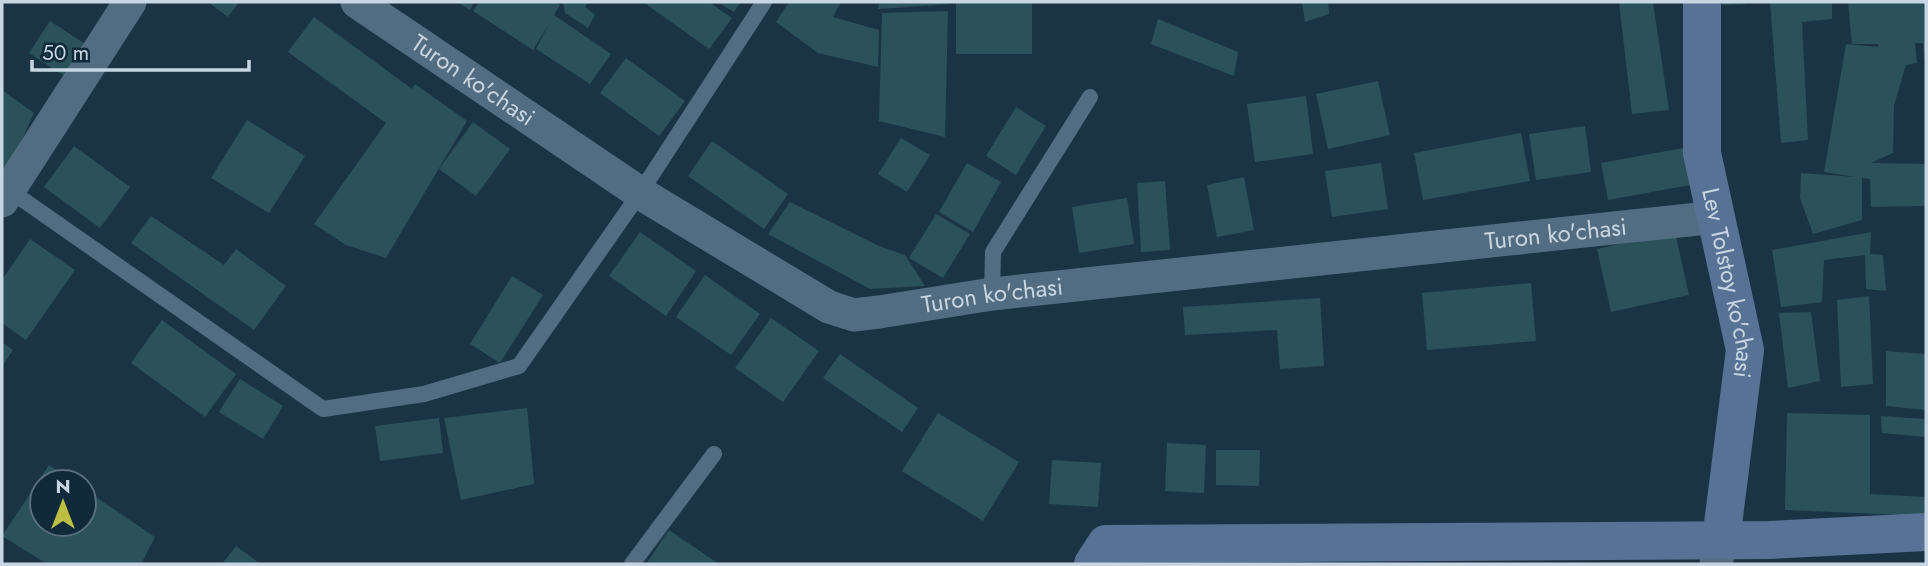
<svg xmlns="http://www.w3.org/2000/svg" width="1928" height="566" viewBox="0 0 1928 566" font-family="Jost,sans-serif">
	<rect width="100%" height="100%" fill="#1a3446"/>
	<g fill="#2b515a">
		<path d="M208,2H239L228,17Z"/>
		<path d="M457,2H474L470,10Z"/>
		<path d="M479,2H556L560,5L554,15L611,54L590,84L536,49L549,24L533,50L473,11Z"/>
		<path d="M563,2H588L585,7L595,15L588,28L565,13Z"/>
		<path d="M643,2H709L732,18L709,49Z"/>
		<path d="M717,2H741L734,12Z"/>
		<path d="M789,2H841L833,17L879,30L878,67L818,53L776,22Z"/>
		<path d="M879,2H951V4L878,9Z"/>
		<rect x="956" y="2" width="76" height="52"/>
		<path d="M1302,2H1328L1329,14L1305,22Z"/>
		<path d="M1619,2H1653L1669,110L1632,114Z"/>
		<path d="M1722,2H1746V4L1722,5Z"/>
		<path d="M1770,2H1832V19L1802,22L1808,140L1781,143Z"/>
		<path d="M1848,2H1926V59H1924L1923,43H1915L1917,63L1906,65L1894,105L1893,153L1871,163L1926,164V206L1871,207L1870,179L1862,178V220L1813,234L1800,198L1801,173L1856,177L1824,172L1846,44L1878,47L1879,44H1852Z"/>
		<path d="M948,11L945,137L879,121L882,13Z"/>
		<path d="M314,17L412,89L415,84L467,121L386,258L346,245L314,224L386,123L288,52Z"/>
		<path d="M1158,19L1238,52L1234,76L1151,44Z"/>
		<path d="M50,21L93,49L72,81L29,53Z"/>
		<path d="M626,58L685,101L659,136L600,93Z"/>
		<path d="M1378,81L1390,135L1328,149L1316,94Z"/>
		<path d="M2,90L34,113L2,184Z"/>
		<path d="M1306,96L1313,154L1255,162L1247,104Z"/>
		<path d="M1016,107L1046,126L1016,175L986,156Z"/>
		<path d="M247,120L305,156L269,213L211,178Z"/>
		<path d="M473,122L510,149L476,196L439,169Z"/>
		<path d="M1585,126L1591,172L1536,180L1529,134Z"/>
		<path d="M1521,133L1530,181L1423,200L1414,153Z"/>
		<path d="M901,138L930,155L907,192L878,174Z"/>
		<path d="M712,141L788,194L764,229L688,176Z"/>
		<path d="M74,146L130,187L100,228L44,187Z"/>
		<path d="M1683,148L1690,185L1608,200L1601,163Z"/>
		<path d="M967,163L1001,182L973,232L939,212Z"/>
		<path d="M1381,163L1388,209L1332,217L1325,171Z"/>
		<path d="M1244,177L1254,230L1217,237L1207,185Z"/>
		<path d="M1165,181L1170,250L1141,252L1137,183Z"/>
		<path d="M1127,198L1134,244L1079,253L1072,207Z"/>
		<path d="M790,202L879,246L905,255L925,286L870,289L768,234Z"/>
		<path d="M936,214L970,234L943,278L909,258Z"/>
		<path d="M151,216L224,265L236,249L286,286L254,330L131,243Z"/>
		<path d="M640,232L696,271L666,316L609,276Z"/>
		<path d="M1675,232L1689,295L1611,312L1597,249Z"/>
		<path d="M1871,232L1870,254L1883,255L1886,291L1866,289L1865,255L1824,260L1822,302L1781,307L1772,250Z"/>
		<path d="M30,239L75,270L26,340L2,323V280Z"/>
		<path d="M705,275L760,314L731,355L676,317Z"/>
		<path d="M512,276L543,295L500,363L470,344Z"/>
		<path d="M1531,283L1536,341L1427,350L1422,293Z"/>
		<path d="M1869,296L1873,384L1841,387L1837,300Z"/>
		<path d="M1320,298L1324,366L1280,369L1277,330L1185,335L1183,307Z"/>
		<path d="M1811,312L1820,381L1788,388L1779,313Z"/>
		<path d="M771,318L819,351L783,402L735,368Z"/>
		<path d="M162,320L236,374L205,417L131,363Z"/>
		<path d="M2,342L13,350L2,366Z"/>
		<path d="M1886,351L1926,354V410L1886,406Z"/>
		<path d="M840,354L918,408L902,432L823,378Z"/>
		<path d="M240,379L283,406L263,439L219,412Z"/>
		<path d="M527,408L534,484L461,500L444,418Z"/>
		<path d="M938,413L1019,462L983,521L902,471Z"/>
		<path d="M1787,413L1870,415V494L1926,497V516L1785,510Z"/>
		<path d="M1881,416L1926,419V437L1882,433Z"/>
		<path d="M439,418L443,453L380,461L375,426Z"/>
		<path d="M1167,443L1206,445L1204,493L1165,491Z"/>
		<path d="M1216,450H1260L1259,486L1216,485Z"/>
		<path d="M1052,460L1101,463L1098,507L1049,504Z"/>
		<path d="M49,465L74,482H42V524H84V489L155,537L141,564H47L2,536Z"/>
		<path d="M669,530L719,564H646Z"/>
		<path d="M236,546L261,564H222Z"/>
	</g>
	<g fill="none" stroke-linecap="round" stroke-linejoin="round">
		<g stroke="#526d82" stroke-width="16">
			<path d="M9,190L323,409L424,394L519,366L640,193L764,2"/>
			<path d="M992,294L993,252L1090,97"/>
			<path d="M632,564L714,454"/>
		</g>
		<g stroke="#526d82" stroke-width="33">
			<path id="s1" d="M357,2L640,193L829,307L854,315L879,312L992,294L1717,217"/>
			<path d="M2,201L130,2"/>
			<path d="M1716,564L1721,540"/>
		</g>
		<g stroke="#587295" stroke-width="38">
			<path id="s2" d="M1702,2V153L1745,350L1721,540"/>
			<path d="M1093,564L1106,544L1770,540L1926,532"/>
		</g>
	</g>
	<g text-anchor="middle" stroke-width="5" stroke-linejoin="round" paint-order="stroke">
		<g font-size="24" fill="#c7d6e2" stroke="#10293b">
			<text dy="8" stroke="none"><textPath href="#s1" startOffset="140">Turon ko'chasi</textPath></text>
			<text dy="8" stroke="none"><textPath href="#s1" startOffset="1295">Turon ko'chasi</textPath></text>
			<text dy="8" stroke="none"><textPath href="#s2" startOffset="284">Lev Tolstoy ko'chasi</textPath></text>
			<text dy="8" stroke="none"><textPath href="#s1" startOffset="728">Turon ko'chasi</textPath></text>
		</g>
	</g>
	<rect width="1928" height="566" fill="none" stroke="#c7d6e2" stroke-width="7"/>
	<g transform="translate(63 503)"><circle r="33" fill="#10293b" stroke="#596e7e" stroke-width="2"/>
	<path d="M0-5L12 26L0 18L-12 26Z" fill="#bdbf43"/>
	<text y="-10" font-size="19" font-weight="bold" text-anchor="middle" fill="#c7d6e2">N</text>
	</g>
	<path d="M32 60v10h217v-10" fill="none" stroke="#c7d6e2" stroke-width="3.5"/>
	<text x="42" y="60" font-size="21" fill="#c7d6e2" stroke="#10293b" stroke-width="5" paint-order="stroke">50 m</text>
</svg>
